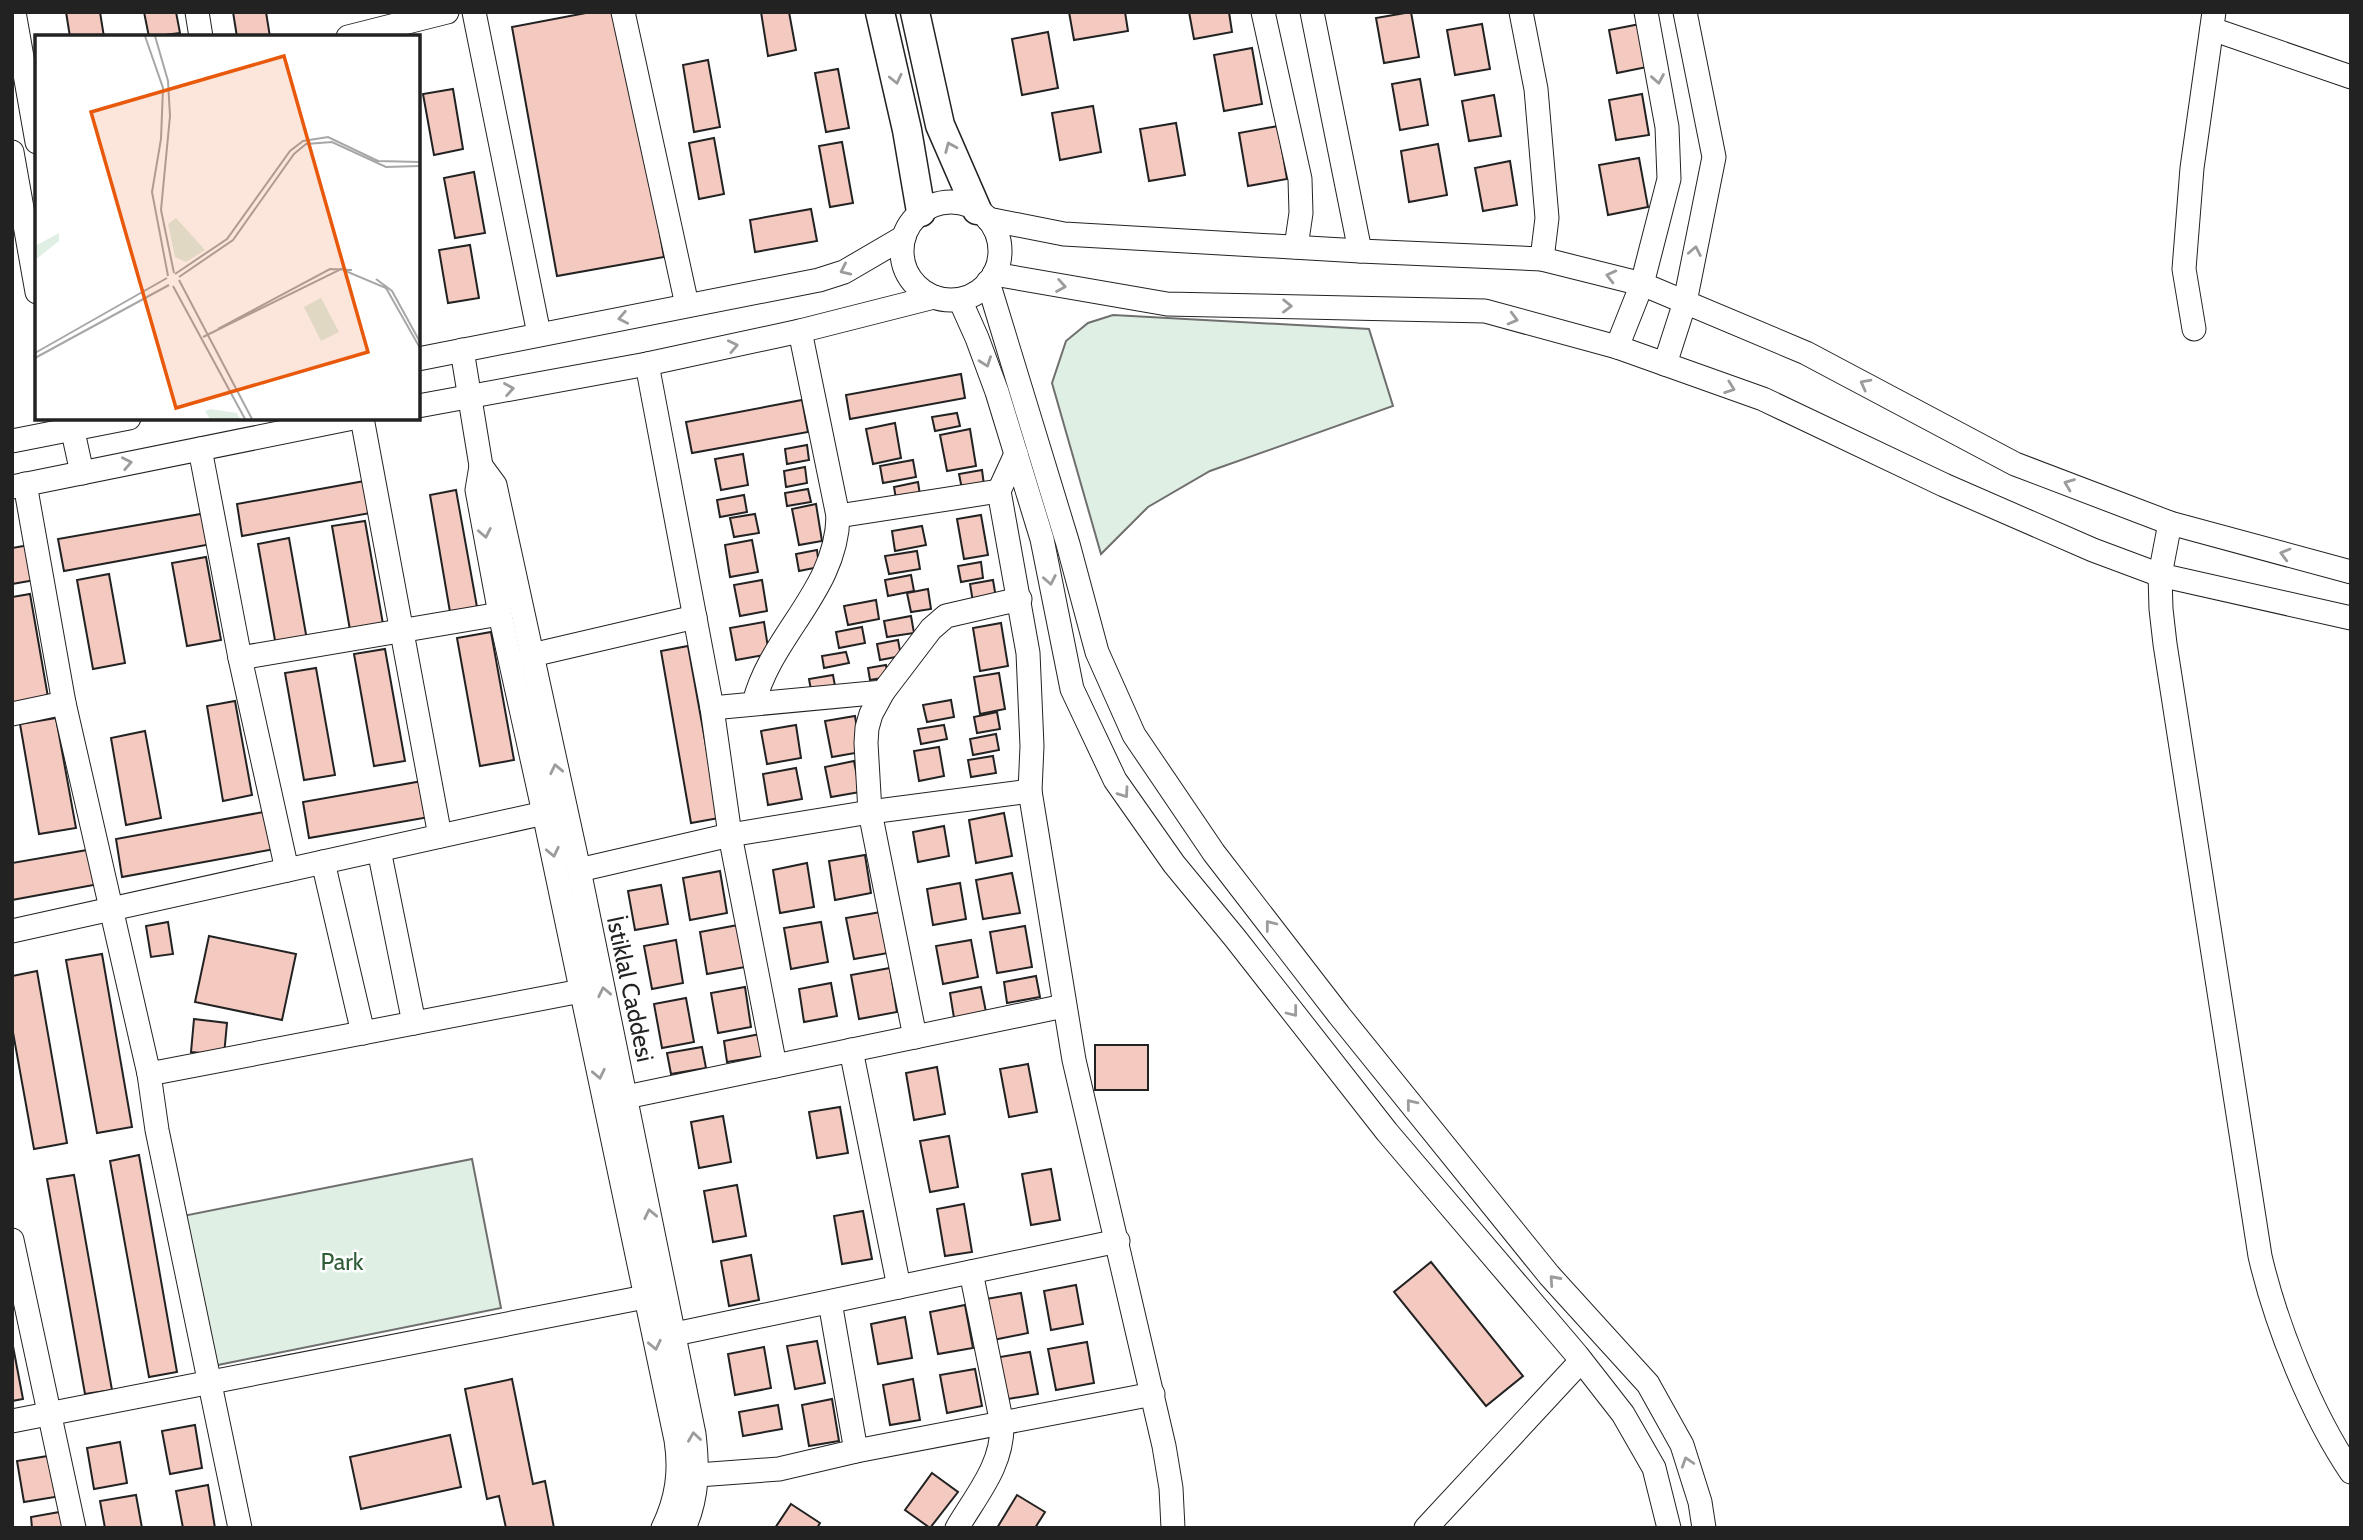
<svg xmlns="http://www.w3.org/2000/svg" width="2363" height="1540" viewBox="0 0 2363 1540" font-family="Cabin,sans-serif">
	<rect width="100%" height="100%" fill="#fff"/>
	<g fill="#e0efe3" stroke="#6f6f6f" stroke-width="2">
		<path d="M1113,315L1369,329L1393,406L1210,471L1148,507L1101,554L1052,383L1066,341L1088,323Z"/>
		<path d="M472,1159L501,1308L213,1366L183,1216Z"/>
	</g>
	<g fill="#f3c9c0" stroke="#222" stroke-width="2">
		<path d="M66,12H100L104,37H70Z"/>
		<path d="M144,12H176L180,33L149,37Z"/>
		<path d="M233,12H266L270,37H237Z"/>
		<path d="M591,12H621L664,257L557,276L512,27Z"/>
		<path d="M761,12H789L796,50L768,56Z"/>
		<path d="M1069,12H1125L1128,31L1074,40Z"/>
		<path d="M1189,12H1229L1232,32L1194,39Z"/>
		<path d="M1411,12L1419,57L1384,63L1376,18Z"/>
		<path d="M1482,24L1490,69L1455,75L1447,30Z"/>
		<path d="M1640,24L1647,67L1617,73L1609,30Z"/>
		<path d="M1048,32L1058,88L1022,95L1012,39Z"/>
		<path d="M1252,48L1262,104L1224,111L1214,55Z"/>
		<path d="M708,60L720,127L694,132L683,65Z"/>
		<path d="M838,69L849,128L826,132L815,73Z"/>
		<path d="M1420,79L1428,125L1400,130L1392,84Z"/>
		<path d="M453,89L463,149L434,155L423,94Z"/>
		<path d="M1642,94L1649,135L1616,140L1609,100Z"/>
		<path d="M1494,95L1501,136L1469,141L1462,101Z"/>
		<path d="M1093,106L1101,152L1060,160L1052,113Z"/>
		<path d="M1176,123L1185,175L1149,181L1140,129Z"/>
		<path d="M1278,126L1287,179L1248,186L1239,133Z"/>
		<path d="M714,138L724,194L699,199L689,143Z"/>
		<path d="M842,142L853,203L830,207L819,146Z"/>
		<path d="M1438,144L1447,195L1409,202L1401,151Z"/>
		<path d="M1639,158L1648,207L1608,215L1599,165Z"/>
		<path d="M1510,161L1517,205L1483,211L1475,168Z"/>
		<path d="M474,172L485,233L455,238L444,178Z"/>
		<path d="M811,209L817,241L755,252L750,220Z"/>
		<path d="M470,245L479,298L448,303L439,250Z"/>
		<path d="M961,374L965,398L850,419L846,395Z"/>
		<path d="M802,400L808,432L692,453L686,422Z"/>
		<path d="M957,413L960,426L935,431L932,417Z"/>
		<path d="M895,423L901,458L873,464L866,429Z"/>
		<path d="M970,429L976,466L947,471L940,435Z"/>
		<path d="M807,445L809,460L787,464L785,449Z"/>
		<path d="M743,454L748,485L721,490L715,459Z"/>
		<path d="M913,460L916,477L883,483L880,466Z"/>
		<path d="M805,467L807,483L786,487L784,471Z"/>
		<path d="M982,470L984,485L962,489L959,474Z"/>
		<path d="M370,480L376,512L242,536L237,504Z"/>
		<path d="M918,482L920,495L896,499L894,487Z"/>
		<path d="M808,489L811,502L787,506L785,493Z"/>
		<path d="M456,490L477,607L450,612L430,495Z"/>
		<path d="M744,495L747,512L720,517L717,500Z"/>
		<path d="M816,504L822,541L799,545L792,509Z"/>
		<path d="M212,512L217,543L64,571L58,539Z"/>
		<path d="M755,514L759,533L734,537L730,518Z"/>
		<path d="M981,515L988,555L964,559L957,519Z"/>
		<path d="M365,521L383,624L350,630L332,526Z"/>
		<path d="M922,526L926,545L895,551L892,531Z"/>
		<path d="M289,538L307,640L276,646L258,544Z"/>
		<path d="M752,540L758,572L730,577L725,545Z"/>
		<path d="M35,544L41,579L12,584V548Z"/>
		<path d="M817,550L819,567L799,571L796,554Z"/>
		<path d="M917,551L920,569L889,574L885,556Z"/>
		<path d="M206,557L221,640L187,646L172,563Z"/>
		<path d="M981,562L983,578L961,582L958,566Z"/>
		<path d="M109,574L125,663L93,669L77,580Z"/>
		<path d="M911,575L914,591L888,596L885,580Z"/>
		<path d="M762,580L767,611L740,616L734,585Z"/>
		<path d="M993,580L996,598L973,602L970,584Z"/>
		<path d="M928,589L931,609L911,612L907,593Z"/>
		<path d="M30,594L48,697L12,704V597Z"/>
		<path d="M876,600L879,619L848,625L844,606Z"/>
		<path d="M911,616L914,633L887,637L884,621Z"/>
		<path d="M764,622L769,654L736,660L730,628Z"/>
		<path d="M1001,623L1008,666L980,671L973,628Z"/>
		<path d="M862,627L865,643L839,648L836,632Z"/>
		<path d="M491,632L514,760L480,766L457,638Z"/>
		<path d="M898,640L901,656L880,660L877,644Z"/>
		<path d="M688,646L719,818L691,823L661,651Z"/>
		<path d="M385,649L405,761L374,766L354,654Z"/>
		<path d="M846,652L849,663L824,668L822,656Z"/>
		<path d="M886,665L888,677L870,680L868,668Z"/>
		<path d="M316,668L335,775L304,780L285,673Z"/>
		<path d="M999,673L1005,709L980,714L974,677Z"/>
		<path d="M833,675L835,686L811,690L809,679Z"/>
		<path d="M951,700L954,717L927,722L923,705Z"/>
		<path d="M235,701L252,795L223,801L207,706Z"/>
		<path d="M997,712L1000,729L977,733L974,717Z"/>
		<path d="M855,716L861,752L832,757L825,721Z"/>
		<path d="M56,718L76,828L39,834L20,724Z"/>
		<path d="M796,725L801,758L767,764L761,731Z"/>
		<path d="M944,725L947,739L921,744L918,729Z"/>
		<path d="M145,731L161,818L126,825L111,738Z"/>
		<path d="M996,734L999,750L973,755L970,739Z"/>
		<path d="M939,747L944,776L919,781L914,751Z"/>
		<path d="M993,756L996,773L971,777L968,760Z"/>
		<path d="M854,761L860,792L831,797L825,767Z"/>
		<path d="M796,768L802,799L768,805L763,774Z"/>
		<path d="M428,780L435,816L309,838L303,802Z"/>
		<path d="M269,811L275,849L122,877L116,839Z"/>
		<path d="M1004,813L1012,856L976,863L969,820Z"/>
		<path d="M944,826L949,856L918,862L913,832Z"/>
		<path d="M93,849L99,884L12,900V863Z"/>
		<path d="M865,855L871,893L835,900L829,861Z"/>
		<path d="M807,863L814,907L780,913L773,870Z"/>
		<path d="M720,871L727,913L690,920L683,878Z"/>
		<path d="M1012,873L1020,913L983,919L976,880Z"/>
		<path d="M960,883L966,919L933,925L927,889Z"/>
		<path d="M661,885L668,924L635,930L628,891Z"/>
		<path d="M881,912L888,953L854,959L846,918Z"/>
		<path d="M168,922L173,954L151,957L146,926Z"/>
		<path d="M821,922L828,962L791,969L784,928Z"/>
		<path d="M738,925L745,967L707,974L700,932Z"/>
		<path d="M1025,926L1032,967L997,973L990,932Z"/>
		<path d="M209,936L296,954L282,1020L195,1002Z"/>
		<path d="M676,940L683,983L652,989L644,946Z"/>
		<path d="M971,940L978,977L943,984L936,946Z"/>
		<path d="M102,954L132,1127L97,1133L66,960Z"/>
		<path d="M890,968L897,1012L859,1019L851,975Z"/>
		<path d="M37,971L67,1143L34,1149L12,1027V976Z"/>
		<path d="M1036,976L1040,997L1007,1003L1004,982Z"/>
		<path d="M831,983L837,1016L804,1022L799,989Z"/>
		<path d="M745,987L751,1027L718,1033L711,993Z"/>
		<path d="M981,987L986,1012L954,1018L950,993Z"/>
		<path d="M686,998L694,1042L662,1048L654,1004Z"/>
		<path d="M194,1019L227,1023L224,1055L191,1052Z"/>
		<path d="M760,1034L764,1056L727,1062L724,1041Z"/>
		<rect x="1095" y="1045" width="53" height="45"/>
		<path d="M702,1047L706,1068L671,1074L667,1053Z"/>
		<path d="M1028,1064L1037,1112L1009,1117L1000,1069Z"/>
		<path d="M937,1067L945,1114L914,1120L906,1073Z"/>
		<path d="M840,1107L848,1153L817,1158L809,1112Z"/>
		<path d="M723,1116L731,1162L699,1168L691,1122Z"/>
		<path d="M949,1136L958,1187L930,1192L920,1141Z"/>
		<path d="M139,1155L177,1372L149,1377L110,1161Z"/>
		<path d="M1051,1169L1060,1220L1031,1225L1022,1174Z"/>
		<path d="M74,1175L112,1390L85,1394L47,1179Z"/>
		<path d="M737,1185L746,1236L713,1242L704,1191Z"/>
		<path d="M964,1204L972,1252L945,1256L937,1209Z"/>
		<path d="M863,1211L872,1259L842,1264L834,1216Z"/>
		<path d="M751,1255L759,1300L729,1306L721,1261Z"/>
		<path d="M1431,1262L1523,1376L1486,1406L1394,1292Z"/>
		<path d="M1076,1285L1083,1324L1051,1330L1044,1291Z"/>
		<path d="M1021,1293L1028,1333L993,1340L986,1299Z"/>
		<path d="M965,1305L973,1348L938,1354L930,1312Z"/>
		<path d="M905,1317L912,1358L878,1364L871,1324Z"/>
		<path d="M12,1341L23,1399L12,1401Z"/>
		<path d="M817,1341L825,1383L795,1389L787,1346Z"/>
		<path d="M1087,1342L1094,1383L1056,1390L1048,1349Z"/>
		<path d="M764,1347L771,1388L735,1395L728,1354Z"/>
		<path d="M1030,1352L1038,1394L1002,1400L994,1358Z"/>
		<path d="M975,1369L982,1406L947,1413L940,1375Z"/>
		<path d="M512,1379L533,1484L545,1481L554,1528H506L499,1496L487,1499L465,1389Z"/>
		<path d="M913,1379L920,1420L890,1425L883,1385Z"/>
		<path d="M832,1399L839,1441L809,1446L802,1405Z"/>
		<path d="M778,1405L782,1429L743,1436L739,1412Z"/>
		<path d="M195,1425L202,1468L170,1474L162,1431Z"/>
		<path d="M450,1435L461,1487L361,1509L350,1457Z"/>
		<path d="M120,1442L127,1483L94,1489L87,1448Z"/>
		<path d="M54,1455L61,1496L24,1502L17,1461Z"/>
		<path d="M932,1473L958,1492L930,1528L905,1510Z"/>
		<path d="M208,1485L215,1528H183L176,1491Z"/>
		<path d="M136,1495L142,1528H105L100,1501Z"/>
		<path d="M1017,1495L1045,1512L1035,1528H997Z"/>
		<path d="M791,1504L820,1523L817,1528H775Z"/>
		<path d="M65,1511L68,1528H32L31,1517Z"/>
	</g>
	<g fill="none" stroke-linecap="round" stroke-linejoin="round">
		<defs>
			<g id="minor">
				<path d="M14,12L37,142"/>
				<path d="M197,12L201,37"/>
				<path d="M474,12L539,334"/>
				<path d="M623,12L687,305"/>
				<path d="M1263,12L1300,179L1301,213L1296,247"/>
				<path d="M1312,12L1360,251"/>
				<path d="M1521,12L1536,89L1547,218L1542,259"/>
				<path d="M2212,29L2351,77"/>
				<path d="M348,37L447,12"/>
				<path d="M12,152L37,292"/>
				<circle cx="951" cy="251" r="49"/>
				<path d="M988,219L1064,234L1360,251L1542,259L1642,284L1806,353L2015,464L2170,523L2351,572"/>
				<path d="M994,274L1167,304L1485,311L1617,347L1763,399L1944,485L2093,550L2160,575L2351,618"/>
				<path d="M988,282L1068,544L1097,652L1134,735L1214,853L1339,1015L1549,1275L1648,1384L1682,1445L1700,1502L1704,1528"/>
				<path d="M960,300L977,338L997,392L1042,539L1072,689L1115,780L1174,864L1235,938L1387,1132L1577,1355L1623,1414L1654,1468L1669,1528"/>
				<path d="M2194,329L2184,269L2192,168L2214,12"/>
				<path d="M1617,347L1642,284L1669,179L1667,127L1646,12"/>
				<path d="M462,350L481,466L477,490L500,614L544,813L676,1440C681,1472 677,1499 663,1528"/>
				<path d="M418,359L819,280L844,272L904,237"/>
				<path d="M647,364L712,708L730,835L775,1066"/>
				<path d="M1665,364L1685,302L1714,157L1685,12"/>
				<path d="M418,406L647,364L800,331L934,297"/>
				<path d="M70,418L82,473"/>
				<path d="M362,418L440,836"/>
				<path d="M12,441L129,418"/>
				<path d="M200,449L240,658L287,870"/>
				<path d="M1016,454L999,491L1028,653L1032,746L1030,791L1074,1060L1164,1446L1171,1488L1173,1528"/>
				<path d="M481,466L495,485L579,870L694,1434C698,1468 698,1497 684,1528"/>
				<path d="M25,484L64,703L149,1074L157,1130L240,1528"/>
				<path d="M12,487L353,418"/>
				<path d="M838,516L999,491"/>
				<path d="M2170,523L2160,575L2161,609L2165,644L2260,1256C2276,1325 2311,1413 2351,1472"/>
				<path d="M532,655L695,617"/>
				<path d="M240,658L500,614"/>
				<path d="M883,692L871,714L867,728L866,743L870,812L915,1037"/>
				<path d="M754,703C771,635 837,590 838,516L800,331"/>
				<path d="M712,708L883,692L931,629L946,616L1020,599"/>
				<path d="M12,714L64,703"/>
				<path d="M379,850L414,1023"/>
				<path d="M323,862L363,1033"/>
				<path d="M579,870L730,835L870,812L1030,791"/>
				<path d="M12,931L558,810"/>
				<path d="M851,1050L899,1287"/>
				<path d="M149,1074L581,991"/>
				<path d="M626,1097L1064,1006"/>
				<path d="M12,1240L74,1528"/>
				<path d="M830,1302L856,1451"/>
				<path d="M675,1334L1118,1241"/>
				<path d="M12,1421L645,1297"/>
				<path d="M684,1476L779,1469L856,1451L1153,1394"/>
				<path d="M957,1528C977,1494 1003,1465 1002,1424L971,1272"/>
				<path d="M1426,1528L1581,1361"/>
			</g>
			<g id="major">
				<path d="M880,12L907,130L921,212"/>
				<path d="M915,12L940,125L977,210"/>
			</g>
		</defs>
		<use href="#minor" stroke="#222" stroke-width="25"/>
		<use href="#major" stroke="#222" stroke-width="31"/>
		<use href="#minor" stroke="#fff" stroke-width="23"/>
		<use href="#major" stroke="#fff" stroke-width="28"/>
	</g>
	<defs><path id="oneway-chevron" d="M-2-3.5L2.5 0L-2 3.5" fill="none" stroke-width="1.6" stroke-linecap="round" stroke-linejoin="round" transform="scale(1.75)"/></defs>
	<g stroke="#9c9c9c">
		<use href="#oneway-chevron" transform="translate(896 79) rotate(77)"/>
		<use href="#oneway-chevron" transform="translate(1658 79) rotate(80)"/>
		<use href="#oneway-chevron" transform="translate(950 147) rotate(-113)"/>
		<use href="#oneway-chevron" transform="translate(1695 251) rotate(-79)"/>
		<use href="#oneway-chevron" transform="translate(845 270) rotate(155)"/>
		<use href="#oneway-chevron" transform="translate(1611 276) rotate(-166)"/>
		<use href="#oneway-chevron" transform="translate(1061 286) rotate(10)"/>
		<use href="#oneway-chevron" transform="translate(1287 306) rotate(1)"/>
		<use href="#oneway-chevron" transform="translate(623 318) rotate(169)"/>
		<use href="#oneway-chevron" transform="translate(1513 319) rotate(15)"/>
		<use href="#oneway-chevron" transform="translate(733 346) rotate(-12)"/>
		<use href="#oneway-chevron" transform="translate(986 362) rotate(70)"/>
		<use href="#oneway-chevron" transform="translate(1865 384) rotate(-152)"/>
		<use href="#oneway-chevron" transform="translate(1730 388) rotate(20)"/>
		<use href="#oneway-chevron" transform="translate(509 389) rotate(-10)"/>
		<use href="#oneway-chevron" transform="translate(127 463) rotate(-11)"/>
		<use href="#oneway-chevron" transform="translate(2069 484) rotate(-159)"/>
		<use href="#oneway-chevron" transform="translate(485 533) rotate(79)"/>
		<use href="#oneway-chevron" transform="translate(2285 554) rotate(-165)"/>
		<use href="#oneway-chevron" transform="translate(1050 580) rotate(79)"/>
		<use href="#oneway-chevron" transform="translate(556 769) rotate(-102)"/>
		<use href="#oneway-chevron" transform="translate(1124 793) rotate(55)"/>
		<use href="#oneway-chevron" transform="translate(553 852) rotate(78)"/>
		<use href="#oneway-chevron" transform="translate(1270 925) rotate(-128)"/>
		<use href="#oneway-chevron" transform="translate(604 992) rotate(-102)"/>
		<use href="#oneway-chevron" transform="translate(1293 1012) rotate(52)"/>
		<use href="#oneway-chevron" transform="translate(599 1074) rotate(78)"/>
		<use href="#oneway-chevron" transform="translate(1411 1104) rotate(-129)"/>
		<use href="#oneway-chevron" transform="translate(650 1214) rotate(-102)"/>
		<use href="#oneway-chevron" transform="translate(1554 1280) rotate(-132)"/>
		<use href="#oneway-chevron" transform="translate(655 1345) rotate(78)"/>
		<use href="#oneway-chevron" transform="translate(694 1437) rotate(-98)"/>
		<use href="#oneway-chevron" transform="translate(1687 1462) rotate(-108)"/>
	</g>
	<g text-anchor="middle" stroke-width="5" stroke-linejoin="round" paint-order="stroke">
		<g font-size="24" fill="#222" stroke="#fff">
			<text transform="translate(630 989) rotate(78)" y="8">İstiklal Caddesi</text>
		</g>
		<g font-size="24" fill="#2f5e38" stroke="#fff">
			<text x="342" y="1270">Park</text>
		</g>
	</g>
	<g transform="translate(35 35)">
		<rect width="385" height="385" fill="#fff"/>
		<path d="M141,183L170,215L151,227L140,222L133,189ZM24,198V206L0,225V211ZM286,263L304,297L286,306L269,272ZM175,374L202,378L205,384H175L170,376Z" fill="#e0efe3"/>
		<path fill="none" stroke="#a7a7a7" stroke-width="2" d="M110,1L128,53L126,104L117,157L133,241M120,1L133,46L135,81L126,175L139,238M140,239L192,204L255,116L268,106L293,102L343,126L385,127M144,242L198,205L259,119L271,109L297,107L351,132L385,131M341,244L357,256L385,307M144,245L217,384M138,251L210,384M183,294L295,234L317,235M168,302L306,234L351,253L385,313M0,318L132,243M0,323L134,250"/>
		<path fill="#e8590c" fill-opacity="0.15" stroke="#e8590c" stroke-width="3.5" d="M249,21L333,317L141,373L56,77Z"/>
		<rect width="385" height="385" fill="none" stroke="#222" stroke-width="3.5"/>
	</g>
	<rect width="2363" height="1540" fill="none" stroke="#222222" stroke-width="28"/>
</svg>
